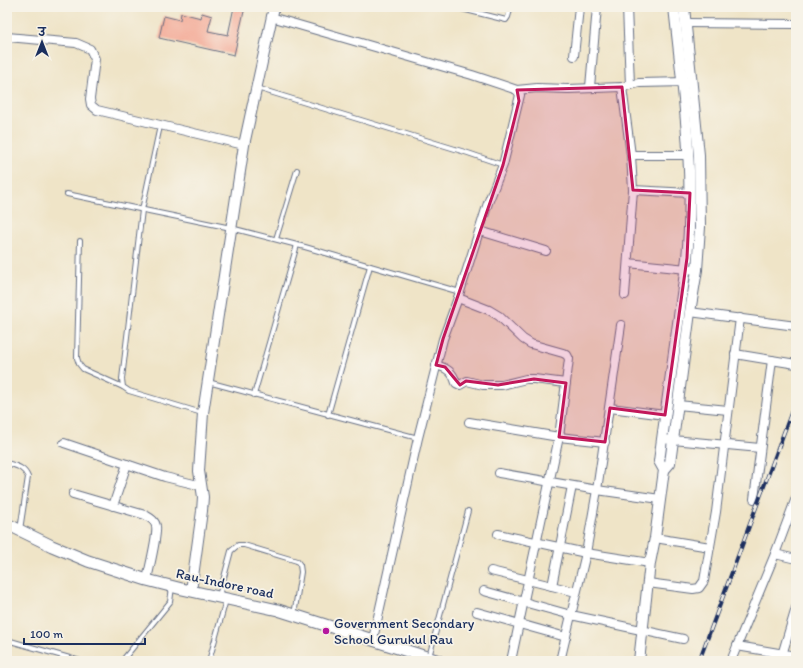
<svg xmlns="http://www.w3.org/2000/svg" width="803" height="668" viewBox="0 0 803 668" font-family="Itim,'Playpen Sans Deva',sans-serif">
	<rect width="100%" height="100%" fill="#f7f3e8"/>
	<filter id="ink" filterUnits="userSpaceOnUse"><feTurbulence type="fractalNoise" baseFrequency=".025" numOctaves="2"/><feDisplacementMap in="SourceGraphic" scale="8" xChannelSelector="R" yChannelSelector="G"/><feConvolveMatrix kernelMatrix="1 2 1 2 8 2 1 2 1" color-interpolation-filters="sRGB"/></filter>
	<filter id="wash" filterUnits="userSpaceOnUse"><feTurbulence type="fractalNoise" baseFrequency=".012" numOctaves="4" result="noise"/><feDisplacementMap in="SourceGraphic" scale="16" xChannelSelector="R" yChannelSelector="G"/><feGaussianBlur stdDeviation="0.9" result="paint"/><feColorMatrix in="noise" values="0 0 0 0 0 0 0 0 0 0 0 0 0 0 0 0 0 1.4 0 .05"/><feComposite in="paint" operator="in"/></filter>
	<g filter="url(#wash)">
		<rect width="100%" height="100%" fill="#efe4c7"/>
		<g id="blocks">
			<path fill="#f39f8a" d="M234,7H245L234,55L159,38L164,16L180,20L181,13L201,18L202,13L212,16L208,31L228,35Z"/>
		</g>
	</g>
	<g filter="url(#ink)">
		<use href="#blocks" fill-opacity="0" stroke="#656e83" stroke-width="1"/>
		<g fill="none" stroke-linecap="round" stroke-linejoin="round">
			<defs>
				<g id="service">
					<path d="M454,7L506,20L508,17L511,7"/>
					<path d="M257,88L468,153L503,165"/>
					<path d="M160,126L142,210L122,379L123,387L129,391L202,413"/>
					<path d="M67,194L231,228L305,247L460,292"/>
					<path d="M276,239L297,170"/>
					<path d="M80,241L77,358L79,364L83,369L123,387"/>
					<path d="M208,382L418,438"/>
					<path d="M254,395L297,245"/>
					<path d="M328,415L370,266"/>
					<path d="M7,463C16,466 24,467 28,477L20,530"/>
					<path d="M219,596L231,551L238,545H244L297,561L300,565L301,572L294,615"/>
					<path d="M7,640L80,661"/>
					<path d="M429,657L468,511"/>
					<path d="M122,661L170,602L172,587"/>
					<path d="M209,661L226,600"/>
				</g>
				<g id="minor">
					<path d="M627,7L630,85"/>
					<path d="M271,17L472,75L517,90L520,95L503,165L488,203L458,298L443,339L418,438L373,639"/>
					<path d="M686,23L796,24"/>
					<path d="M7,37L76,43L90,49L95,59L90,99L91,105L97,110L244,145"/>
					<path d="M574,56L579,7"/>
					<path d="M590,87L597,7"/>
					<path d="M622,87L631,155L633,190L625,295"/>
					<path d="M517,90L537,88L568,89L622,87L639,83L687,82"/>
					<path d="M631,155H688"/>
					<path d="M633,190L690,193"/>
					<path d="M480,231L546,251"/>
					<path d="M628,263L697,270"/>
					<path d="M458,298L489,310L499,316L523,339L531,344L563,353L567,355L569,359L559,437L511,661"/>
					<path d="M690,312L796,326"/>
					<path d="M735,354L796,364"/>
					<path d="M436,365C447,368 453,372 456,383L460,385L467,381L483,385H502L526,379H534L566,383"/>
					<path d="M678,405L728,410"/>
					<path d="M610,408L665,415"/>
					<path d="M469,422L559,437L605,442"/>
					<path d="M662,439L760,448"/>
					<path d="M64,443L165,477L202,486"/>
					<path d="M499,473L597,490L660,499"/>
					<path d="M73,494L145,515C150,518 155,520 156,526C158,534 149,569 147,580"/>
					<path d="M754,499L772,360"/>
					<path d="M113,506L127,464"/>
					<path d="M498,534L586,553L650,563"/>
					<path d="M655,538L710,547"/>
					<path d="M775,554L796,559"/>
					<path d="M491,571L576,592"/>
					<path d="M648,583L693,589L699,588L704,581L716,512L740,318"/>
					<path d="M552,586L572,486"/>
					<path d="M484,591L571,615L683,639"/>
					<path d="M477,612L566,637"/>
					<path d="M737,646L775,554L796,498"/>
					<path d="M782,655L796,608"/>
					<path d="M560,661L586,553L597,490L621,325"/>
					<path d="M731,661L737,646L796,656"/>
				</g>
				<g id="tertiary">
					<path d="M664,470L670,463L690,312L697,270L700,227L699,155L684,7"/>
					<path d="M191,591L202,511L203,497L199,471L203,413L244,145L274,7"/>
					<path d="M639,661L650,563L655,538L664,470L659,461L687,258C695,174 683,90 674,7"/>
				</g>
				<path id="secondary" d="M7,524L52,546L88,561L147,580L182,589L278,610L439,661"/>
			</defs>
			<use href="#service" stroke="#656e83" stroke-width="6"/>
			<use href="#minor" stroke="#656e83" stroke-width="10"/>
			<use href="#tertiary" stroke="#656e83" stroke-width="12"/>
			<use href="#secondary" stroke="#656e83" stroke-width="13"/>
			<use href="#service" stroke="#fff" stroke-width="4"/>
			<use href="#minor" stroke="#fff" stroke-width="8"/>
			<use href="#tertiary" stroke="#fff" stroke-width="10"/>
			<use href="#secondary" stroke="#fff" stroke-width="11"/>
			<defs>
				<path id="rail" d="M699,661L796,400"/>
			</defs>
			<use href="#rail" stroke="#1b2f5e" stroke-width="4"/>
			<use href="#rail" stroke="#f7f3e8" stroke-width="2.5" stroke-dasharray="8" stroke-linecap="butt"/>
		</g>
	</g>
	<path fill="#c2185b" fill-opacity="0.2" stroke="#c2185b" stroke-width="3" stroke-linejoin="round" d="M622,87L633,190L690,193L687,258L665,415L610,408L605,442L559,437L566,383L534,379L498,385L466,381L460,385L445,367L436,365L443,339L503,165L519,101L517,90Z"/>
	<circle fill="#b5179e" stroke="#f7f3e8" stroke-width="1.5" cx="326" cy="631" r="4"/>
	<g text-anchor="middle" stroke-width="3.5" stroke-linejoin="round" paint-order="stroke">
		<g font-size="14" fill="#1b2f5e" stroke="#f7f3e8">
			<text transform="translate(225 583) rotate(12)" y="5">Rau-Indore road</text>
		</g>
		<g font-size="14" fill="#1b2f5e" stroke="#f7f3e8" text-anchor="start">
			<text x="334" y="628">Government Secondary<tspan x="334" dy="16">School Gurukul Rau</tspan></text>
		</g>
	</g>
	<rect width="803" height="668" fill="none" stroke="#f7f3e8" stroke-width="24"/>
	<g transform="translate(42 42)" stroke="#f7f3e8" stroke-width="3" paint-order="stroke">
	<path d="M0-3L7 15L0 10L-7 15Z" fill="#1b2f5e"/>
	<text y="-6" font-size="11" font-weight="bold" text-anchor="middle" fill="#1b2f5e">उ</text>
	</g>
	<path d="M24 638v6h121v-6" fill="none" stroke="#1b2f5e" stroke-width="2"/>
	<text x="30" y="638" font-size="12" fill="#1b2f5e" stroke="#f7f3e8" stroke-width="3" paint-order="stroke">100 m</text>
</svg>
